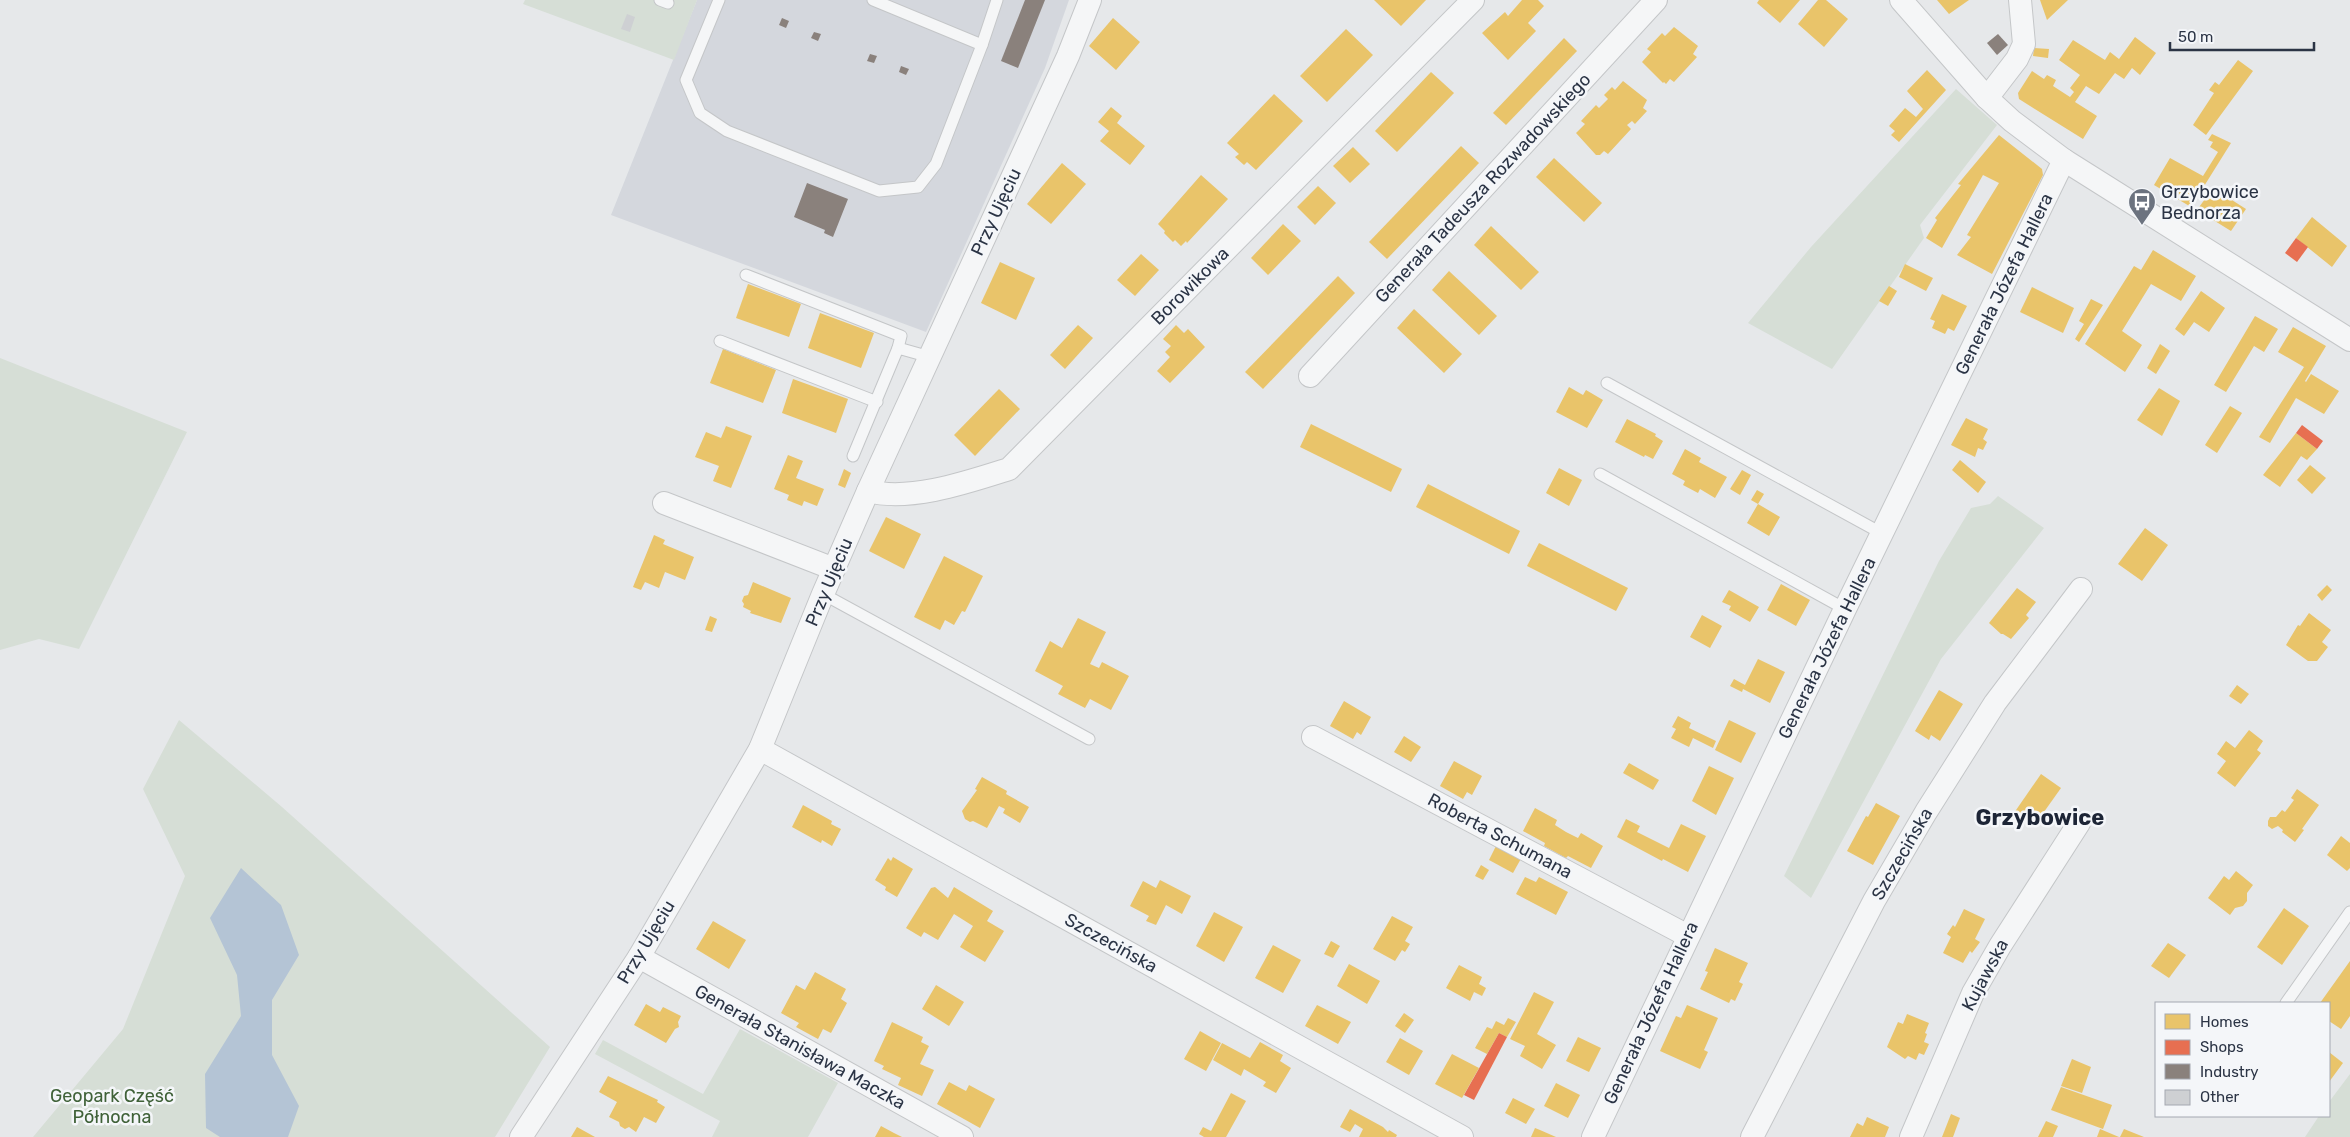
<svg xmlns="http://www.w3.org/2000/svg" width="2350" height="1137" viewBox="0 0 2350 1137" font-family="Rubik,sans-serif">
	<rect width="100%" height="100%" fill="#e6e8ea"/>
	<path fill="#d4d7dd" d="M697,0H1069L1045,68L926,332L611,215Z"/>
	<g fill="#d6ded6">
		<path d="M525,0H697L674,60L523,4Z"/>
		<path d="M1956,89L1997,125L1920,225L1924,238L1832,369L1748,323L1811,247Z"/>
		<path d="M0,358L187,432L79,649L39,639L0,650Z"/>
		<path d="M1998,496L2044,528L1941,659L1811,898L1784,876L1939,561L1971,508L1990,504Z"/>
		<path d="M179,720L282,807L550,1047L495,1137H33L123,1029L185,876L143,789Z"/>
		<path d="M740,1029L838,1083L808,1137H712L720,1121L595,1054L603,1040L703,1094Z"/>
		<path d="M2350,1074V1137H2305L2319,1116H2329V1102Z"/>
	</g>
	<path fill="#b4c4d5" d="M241,868L281,905L299,955L272,1000V1055L299,1106L288,1137H220L206,1128L205,1074L241,1016L237,975L210,918Z"/>
	<g fill="#e9c46a">
		<path d="M1374,0H1426L1401,26Z"/>
		<path d="M1522,0H1538L1544,6L1528,23L1536,31L1508,60L1482,33L1505,12L1508,16Z"/>
		<path d="M1759,0H1800L1780,23L1757,3Z"/>
		<path d="M1818,0H1826L1848,19L1824,47L1798,24Z"/>
		<path d="M1937,0H1969L1949,14Z"/>
		<path d="M2040,0H2068L2047,20Z"/>
		<path d="M1113,18L1140,42L1116,70L1089,46Z"/>
		<path d="M1674,27L1698,46L1693,54L1697,57L1674,82L1670,79L1666,84L1664,82L1663,83L1642,62L1651,52L1647,49L1662,33L1665,36Z"/>
		<path d="M1346,29L1373,55L1327,102L1300,76Z"/>
		<path d="M2135,37L2156,53L2140,75L2132,68L2124,79L2115,73L2099,94L2086,86L2075,102L2097,116L2083,139L2019,99L2018,93L2032,71L2044,79L2047,75L2056,80L2053,86L2070,97L2074,92L2070,88L2080,75L2059,60L2073,40L2105,60L2110,52L2119,59Z"/>
		<path d="M1564,38L1577,51L1506,125L1493,113Z"/>
		<path d="M2034,48L2049,49L2048,58L2033,56Z"/>
		<path d="M2238,60L2253,71L2206,135L2193,125L2214,93L2209,90L2215,82L2219,85Z"/>
		<path d="M1927,70L1946,90L1899,142L1891,135L1895,131L1889,126L1905,108L1916,117L1923,109L1907,91Z"/>
		<path d="M1431,72L1454,93L1397,152L1375,131Z"/>
		<path d="M1623,81L1647,100L1643,108L1647,111L1635,124L1632,121L1627,125L1631,129L1608,154L1604,151L1600,155H1596L1576,133L1585,124L1581,121L1596,105L1599,108L1608,99L1604,95L1612,87L1615,90Z"/>
		<path d="M1274,94L1303,121L1256,170L1247,162L1244,165L1235,157L1239,154L1227,143Z"/>
		<path d="M1111,107L1122,116L1117,123L1145,146L1130,165L1100,141L1109,131L1098,122Z"/>
		<path d="M2212,134L2231,143L2191,207L2154,185L2170,158L2203,176L2218,152L2210,147L2213,142L2208,140Z"/>
		<path d="M1999,135L2042,169L2043,175L1992,274L1957,255L1971,237L1967,235L1999,183L1983,175L1942,248L1926,238L1937,220L1935,218L1961,185L1958,184Z"/>
		<path d="M1461,146L1479,163L1387,259L1369,242Z"/>
		<path d="M1353,147L1370,164L1350,183L1333,166Z"/>
		<path d="M1554,158L1602,203L1584,222L1536,177Z"/>
		<path d="M1062,163L1086,184L1051,224L1027,204Z"/>
		<path d="M1201,175L1228,199L1187,243L1186,241L1181,246L1175,240L1173,242L1164,233L1165,231L1158,224Z"/>
		<path d="M1318,186L1336,203L1315,225L1297,207Z"/>
		<path d="M2213,188L2246,209L2231,231L2197,210Z"/>
		<path d="M2312,217L2347,246L2332,267L2296,238Z"/>
		<path d="M1283,224L1301,241L1268,275L1251,258Z"/>
		<path d="M1491,226L1539,272L1521,290L1474,245Z"/>
		<path d="M2153,250L2196,276L2181,301L2151,284L2122,331L2142,345L2125,372L2085,344L2134,266L2141,270Z"/>
		<path d="M1141,254L1159,270L1135,296L1117,280Z"/>
		<path d="M1000,262L1035,278L1016,320L981,303Z"/>
		<path d="M1905,264L1933,278L1926,291L1899,277Z"/>
		<path d="M1449,271L1497,316L1479,335L1432,290Z"/>
		<path d="M1338,276L1355,293L1263,389L1245,372Z"/>
		<path d="M748,284L801,304L789,337L736,318Z"/>
		<path d="M1889,286L1897,291L1888,306L1879,301Z"/>
		<path d="M2032,287L2074,308L2063,333L2020,312Z"/>
		<path d="M2201,291L2225,308L2209,332L2194,322L2184,336L2175,329Z"/>
		<path d="M1942,294L1967,306L1954,331L1948,328L1945,334L1932,328L1935,321L1930,319Z"/>
		<path d="M2091,299L2103,305L2079,342L2075,339L2084,324L2079,321Z"/>
		<path d="M1414,309L1462,354L1444,373L1397,328Z"/>
		<path d="M820,313L874,333L861,368L808,348Z"/>
		<path d="M2255,316L2278,329L2264,352L2254,346L2226,392L2214,385Z"/>
		<path d="M1078,325L1093,338L1065,369L1050,355Z"/>
		<path d="M1176,325L1184,333L1188,329L1205,347L1170,383L1157,371L1170,357L1165,352L1171,346L1163,339Z"/>
		<path d="M2293,327L2326,346L2305,381L2306,382L2311,374L2339,391L2324,414L2296,398L2270,443L2259,437L2304,367L2278,352Z"/>
		<path d="M2160,344L2170,351L2156,374L2147,368Z"/>
		<path d="M723,349L776,370L763,403L710,383Z"/>
		<path d="M793,379L848,399L836,433L782,413Z"/>
		<path d="M1569,387L1583,395L1586,390L1603,400L1587,428L1556,412Z"/>
		<path d="M2159,388L2180,401L2162,436L2137,420Z"/>
		<path d="M999,389L1020,409L975,456L954,435Z"/>
		<path d="M2230,406L2242,413L2217,453L2205,445Z"/>
		<path d="M1966,418L1988,429L1983,439L1987,442L1983,450L1978,448L1975,457L1951,445Z"/>
		<path d="M1627,419L1656,434L1655,436L1663,441L1653,459L1645,455L1644,457L1615,442Z"/>
		<path d="M1311,424L1402,469L1391,492L1300,447Z"/>
		<path d="M726,426L752,436L731,488L713,481L719,466L695,457L706,432L721,438Z"/>
		<path d="M2296,433L2317,449L2307,460L2301,456L2280,487L2263,475Z"/>
		<path d="M1685,449L1701,458L1699,462L1727,477L1715,498L1700,489L1698,493L1683,485L1685,481L1672,474Z"/>
		<path d="M788,455L803,461L796,478L824,489L817,506L804,501L802,506L787,500L789,495L774,489Z"/>
		<path d="M1960,460L1986,482L1978,493L1952,470Z"/>
		<path d="M2310,465L2326,478L2312,494L2297,480Z"/>
		<path d="M1559,468L1582,480L1569,506L1546,493Z"/>
		<path d="M844,469L851,473L845,488L838,485Z"/>
		<path d="M1742,470L1751,475L1740,495L1730,489Z"/>
		<path d="M1428,484L1520,531L1509,554L1416,507Z"/>
		<path d="M1757,490L1764,494L1758,504L1780,517L1769,536L1747,523L1758,504L1751,500Z"/>
		<path d="M886,517L921,534L904,569L869,551Z"/>
		<path d="M2145,528L2168,545L2142,581L2118,564Z"/>
		<path d="M654,535L665,540L663,544L694,557L685,580L665,572L659,588L645,582L641,590L633,587Z"/>
		<path d="M1539,543L1628,588L1616,611L1527,566Z"/>
		<path d="M944,556L983,576L965,612L962,611L954,625L945,620L940,630L914,617Z"/>
		<path d="M753,582L791,598L781,623L753,614L750,613L751,611L743,607L744,604L742,601L744,596L748,595Z"/>
		<path d="M1781,584L1810,600L1796,626L1767,610Z"/>
		<path d="M2327,585L2332,590L2322,601L2317,595Z"/>
		<path d="M2017,588L2036,602L2026,615L2029,618L2011,639L2003,634H2001L1989,623Z"/>
		<path d="M1729,590L1759,607L1750,622L1729,610L1731,606L1722,602Z"/>
		<path d="M2309,613L2331,630L2322,642L2328,647L2317,661H2308L2286,645L2298,625L2300,626Z"/>
		<path d="M1702,615L1722,626L1710,648L1690,637Z"/>
		<path d="M710,616L717,619L712,632L705,630Z"/>
		<path d="M1078,618L1106,632L1090,664L1099,668L1102,662L1129,676L1111,710L1090,699L1085,708L1058,694L1063,686L1035,671L1050,641L1062,648Z"/>
		<path d="M1758,659L1785,672L1770,703L1743,689L1742,692L1730,686L1734,679L1745,685Z"/>
		<path d="M2237,685L2249,694L2241,704L2229,696Z"/>
		<path d="M1939,690L1963,704L1940,741L1931,735L1929,740L1915,731Z"/>
		<path d="M1344,701L1371,717L1361,735L1357,732L1353,739L1330,726Z"/>
		<path d="M1678,716L1691,723L1689,728L1716,741L1713,748L1693,738L1689,747L1671,738L1676,729L1672,727Z"/>
		<path d="M1729,720L1756,733L1741,763L1715,750Z"/>
		<path d="M2249,730L2263,741L2257,750L2261,753L2235,787L2217,773L2226,761L2217,754L2226,741L2235,748Z"/>
		<path d="M1404,736L1421,747L1411,762L1394,752Z"/>
		<path d="M1454,761L1482,776L1472,795L1467,792L1463,799L1440,786Z"/>
		<path d="M1629,763L1659,780L1653,790L1623,773Z"/>
		<path d="M1709,766L1734,778L1716,815L1692,801Z"/>
		<path d="M2041,774L2061,788L2034,826L2014,813Z"/>
		<path d="M982,777L1007,791L1006,794L1029,807L1020,823L1003,813L1005,809L999,806L987,828L973,821L970,822L965,819L962,811L977,790L975,789Z"/>
		<path d="M2297,789L2319,805L2302,829L2304,830L2295,842L2282,832L2283,830L2278,826L2272,829L2268,826V821L2270,817H2276L2282,810L2285,812L2294,800L2291,798Z"/>
		<path d="M1876,803L1900,816L1873,865L1847,851L1866,816L1868,817Z"/>
		<path d="M803,805L832,821L831,824L841,829L832,846L822,840L821,843L792,827Z"/>
		<path d="M1535,808L1557,820L1555,825L1566,832L1578,838L1581,833L1603,846L1591,868L1568,856L1566,858L1544,846L1545,843L1523,831Z"/>
		<path d="M1626,819L1640,826L1637,832L1669,848L1681,824L1706,836L1688,872L1663,859L1662,861L1617,837Z"/>
		<path d="M2341,836L2350,843V868L2347,871L2327,855Z"/>
		<path d="M1498,842L1523,855L1513,873L1489,860Z"/>
		<path d="M893,857L913,869L897,897L885,890L886,887L875,880L888,858L891,861Z"/>
		<path d="M1481,865L1489,870L1483,880L1475,876Z"/>
		<path d="M2236,871L2253,885L2247,893V901L2243,906L2235,908L2230,915L2208,898L2224,876L2229,880Z"/>
		<path d="M1525,877L1536,882L1539,877L1568,892L1556,915L1516,894Z"/>
		<path d="M1160,880L1191,896L1182,914L1166,905L1156,925L1146,921L1149,916L1130,906L1143,881L1156,888Z"/>
		<path d="M935,887L948,898L954,887L993,911L987,921L1004,931L985,962L960,947L973,926L954,914L938,940L924,932L921,937L906,928L931,888Z"/>
		<path d="M2284,908L2309,926L2282,965L2257,947Z"/>
		<path d="M1964,909L1985,919L1975,939L1980,942L1972,953L1970,951L1963,963L1943,953L1951,937L1947,934L1953,925L1955,927Z"/>
		<path d="M1214,912L1243,927L1224,962L1196,946Z"/>
		<path d="M1392,916L1413,927L1405,941L1410,944L1405,952L1402,950L1395,961L1373,949Z"/>
		<path d="M713,921L746,940L729,969L696,949Z"/>
		<path d="M1331,941L1340,946L1333,958L1324,954Z"/>
		<path d="M2168,943L2186,955L2169,978L2151,966Z"/>
		<path d="M1273,945L1301,960L1283,993L1255,978Z"/>
		<path d="M1715,948L1748,963L1739,982L1743,984L1735,1001L1731,999L1729,1003L1700,989L1708,972L1705,971Z"/>
		<path d="M2350,961V1016L2341,1029L2329,1021V1003H2320Z"/>
		<path d="M1349,964L1380,981L1367,1004L1337,986Z"/>
		<path d="M1459,965L1482,977L1479,984L1486,988L1482,996L1474,992L1470,1001L1446,988Z"/>
		<path d="M815,972L846,989L841,999L847,1003L831,1033L823,1029L818,1039L796,1027L799,1023L781,1013L796,985L805,990Z"/>
		<path d="M936,985L964,1002L949,1026L922,1009Z"/>
		<path d="M1534,992L1554,1002L1537,1034L1556,1045L1542,1069L1520,1056L1525,1046L1510,1039Z"/>
		<path d="M646,1004L660,1012L663,1007L681,1016L678,1022L679,1027L675,1029L666,1043L634,1025Z"/>
		<path d="M1317,1005L1351,1022L1338,1044L1305,1026Z"/>
		<path d="M1687,1005L1718,1018L1704,1050L1708,1052L1700,1069L1660,1051L1676,1016L1681,1018Z"/>
		<path d="M1404,1013L1414,1020L1405,1033L1395,1026Z"/>
		<path d="M1907,1014L1929,1023L1925,1033L1927,1034L1924,1042L1929,1044L1924,1055L1919,1053L1916,1060L1908,1056L1905,1059L1887,1047L1898,1022L1903,1024Z"/>
		<path d="M1508,1018L1516,1022L1507,1037L1499,1033L1487,1054L1475,1048L1487,1027L1492,1029L1496,1021L1504,1025Z"/>
		<path d="M892,1022L923,1037L921,1042L929,1046L920,1064L934,1070L922,1096L898,1085L901,1078L882,1069L884,1066L874,1061Z"/>
		<path d="M1200,1031L1221,1043L1206,1071L1184,1059Z"/>
		<path d="M1578,1037L1601,1048L1589,1072L1566,1061Z"/>
		<path d="M1400,1038L1423,1051L1409,1075L1386,1062Z"/>
		<path d="M1260,1042L1283,1055L1280,1061L1291,1068L1276,1093L1263,1086L1266,1082L1244,1069L1241,1076L1213,1060L1222,1043L1250,1058Z"/>
		<path d="M2329,1052L2343,1063L2329,1082Z"/>
		<path d="M1452,1054L1479,1068L1462,1098L1435,1084Z"/>
		<path d="M2072,1059L2091,1067L2082,1093L2061,1086Z"/>
		<path d="M608,1076L658,1100L657,1102L665,1107L656,1123L644,1117L636,1132L629,1127L625,1129L620,1126L619,1122L609,1117L617,1102L599,1092Z"/>
		<path d="M949,1082L966,1091L969,1085L995,1099L980,1128L937,1104Z"/>
		<path d="M1556,1083L1580,1095L1568,1118L1544,1106Z"/>
		<path d="M2061,1087L2112,1105L2103,1129L2051,1110Z"/>
		<path d="M1231,1093L1246,1101L1226,1137H1204L1199,1134L1203,1127L1211,1131Z"/>
		<path d="M1513,1098L1535,1109L1526,1124L1505,1113Z"/>
		<path d="M1350,1109L1383,1127L1388,1132L1389,1130L1397,1135L1396,1137H1359L1363,1129L1355,1124L1350,1132L1340,1127Z"/>
		<path d="M1951,1114L1960,1118L1953,1137H1942Z"/>
		<path d="M1867,1117L1889,1127L1885,1137H1850L1857,1123L1863,1126Z"/>
		<path d="M2046,1121L2058,1126L2053,1137H2038Z"/>
		<path d="M881,1126L894,1133L902,1137H875Z"/>
		<path d="M577,1127L595,1137H571Z"/>
		<path d="M1535,1128L1540,1130L1556,1137H1531Z"/>
		<path d="M2100,1129L2119,1137H2097Z"/>
		<path d="M2124,1129L2144,1137H2120Z"/>
	</g>
	<g fill="#e76f51">
		<path d="M2296,238L2308,247L2297,262L2285,253Z"/>
		<path d="M2302,425L2323,441L2317,449L2296,433Z"/>
		<path d="M1499,1033L1507,1037L1474,1100L1464,1095Z"/>
	</g>
	<g fill="#8a817c">
		<path d="M1025,0H1045L1018,68L1001,61Z"/>
		<path d="M782,18L789,21L786,28L779,25Z"/>
		<path d="M814,32L821,34L818,41L811,38Z"/>
		<path d="M1998,34L2008,45L1997,55L1987,43Z"/>
		<path d="M870,54L877,56L874,63L867,61Z"/>
		<path d="M901,66L909,69L906,75L899,72Z"/>
		<path d="M807,183L848,199L833,237L824,233L825,230L794,217Z"/>
	</g>
	<path fill="#ced0d3" d="M627,14L635,17L630,32L621,29Z"/>
	<g fill="none" stroke-linecap="round" stroke-linejoin="round">
		<defs>
			<g id="lane">
				<path d="M660,0L668,3"/>
				<path d="M719,0L686,80L700,113L727,131L879,191L918,187L936,164L982,45L997,0"/>
				<path d="M873,0L982,45"/>
				<path d="M746,275L901,336L898,348"/>
				<path d="M720,341L877,402"/>
				<path d="M1607,383L1883,534"/>
				<path d="M853,456L898,348L930,357"/>
				<path d="M1600,474L1845,609"/>
				<path d="M823,594L1089,739"/>
				<path d="M2286,1003L2350,912"/>
			</g>
			<g id="street">
				<path d="M1901,0L1987,98L2012,121L2064,160L2350,340"/>
				<path d="M1987,98L2017,59L2024,44L2020,0"/>
				<path d="M1310,376L1656,0"/>
				<path d="M868,491C910,502 968,482 1009,469L1473,0"/>
				<path d="M664,503L834,569"/>
				<path d="M1313,737L1688,936"/>
				<path d="M760,749L1462,1137"/>
				<path d="M639,957L962,1137"/>
				<path d="M521,1137L639,957L760,749L823,594L868,491L1068,56L1090,0"/>
				<path d="M1593,1137L1845,609L2064,160"/>
				<path d="M1752,1137L1874,901L1926,812L1995,703L2081,589"/>
				<path d="M1911,1137L1973,993L2000,946L2079,823"/>
			</g>
		</defs>
		<use href="#lane" stroke="#c4c6c8" stroke-width="13"/>
		<use href="#street" stroke="#c4c6c8" stroke-width="24"/>
		<use href="#lane" stroke="#f5f6f7" stroke-width="11"/>
		<use href="#street" stroke="#f5f6f7" stroke-width="22"/>
	</g>
	<defs>
		<symbol id="bus-pin" viewBox="-11 -11 22 30"><path d="M0 17L-7.5 6A9.5 9.5 0 1 1 7.5 6Z" fill="#6c737f" stroke="#f4f6f9"/><path d="M-5-6H5V4H4V6H2V4H-2V6H-4V4H-5ZM-3.5-4V0h7V-4ZM-3.5 1.2v1.5H-2V1.2ZM2 1.2v1.5H3.5V1.2Z" fill="#fff"/></symbol>
	</defs>
	<g fill-rule="evenodd">
		<use href="#bus-pin" x="2126" y="186" width="32" height="43"/>
	</g>
	<g text-anchor="middle" stroke-width="5" stroke-linejoin="round" paint-order="stroke">
		<g font-size="18" fill="#2b3445" stroke="#f4f6f9">
			<text transform="translate(1483 188) rotate(-47)" y="6">Generała Tadeusza Rozwadowskiego</text>
			<text transform="translate(996 212) rotate(-65)" y="6">Przy Ujęciu</text>
			<text transform="translate(2004 284) rotate(-64)" y="6">Generała Józefa Hallera</text>
			<text transform="translate(1190 286) rotate(-45)" y="6">Borowikowa</text>
			<text transform="translate(829 582) rotate(-67)" y="6">Przy Ujęciu</text>
			<text transform="translate(1827 648) rotate(-64)" y="6">Generała Józefa Hallera</text>
			<text transform="translate(1500 836) rotate(28)" y="6">Roberta Schumana</text>
			<text transform="translate(1902 854) rotate(-60)" y="6">Szczecińska</text>
			<text transform="translate(646 942) rotate(-59)" y="6">Przy Ujęciu</text>
			<text transform="translate(1111 943) rotate(29)" y="6">Szczecińska</text>
			<text transform="translate(1985 975) rotate(-62)" y="6">Kujawska</text>
			<text transform="translate(1651 1013) rotate(-65)" y="6">Generała Józefa Hallera</text>
			<text transform="translate(800 1047) rotate(29)" y="6">Generała Stanisława Maczka</text>
		</g>
		<g font-size="18" fill="#2b3445" stroke="#f4f6f9" text-anchor="start">
			<text x="2161" y="198">Grzybowice<tspan x="2161" dy="21">Bednorza</tspan></text>
		</g>
		<g font-size="18" fill="#3f6138" stroke="#f4f6f9">
			<text x="112" y="1102">Geopark Część<tspan x="112" dy="21">Północna</tspan></text>
		</g>
		<g font-size="22" font-weight="bold" fill="#1d2536" stroke="#f4f6f9">
			<text x="2040" y="825">Grzybowice</text>
		</g>
	</g>
	<rect x="2155" y="1002" width="175" height="115" fill="#f4f6f9" stroke="#a4a8b1"/>
	<rect x="2165" y="1014" width="25" height="15" fill="#e9c46a" stroke="#a4a8b1"/>
	<text x="2200" y="1027" font-size="15" fill="#2b3445">Homes</text>
	<rect x="2165" y="1040" width="25" height="15" fill="#e76f51" stroke="#a4a8b1"/>
	<text x="2200" y="1052" font-size="15" fill="#2b3445">Shops</text>
	<rect x="2165" y="1064" width="25" height="15" fill="#8a817c" stroke="#a4a8b1"/>
	<text x="2200" y="1077" font-size="15" fill="#2b3445">Industry</text>
	<rect x="2165" y="1090" width="25" height="15" fill="#ced0d3" stroke="#a4a8b1"/>
	<text x="2200" y="1102" font-size="15" fill="#2b3445">Other</text>
	<path d="M2170 42v8h144v-8" fill="none" stroke="#2b3445" stroke-width="2.5"/>
	<text x="2178" y="42" font-size="15" fill="#2b3445" stroke="#f4f6f9" stroke-width="4" paint-order="stroke">50 m</text>
</svg>
